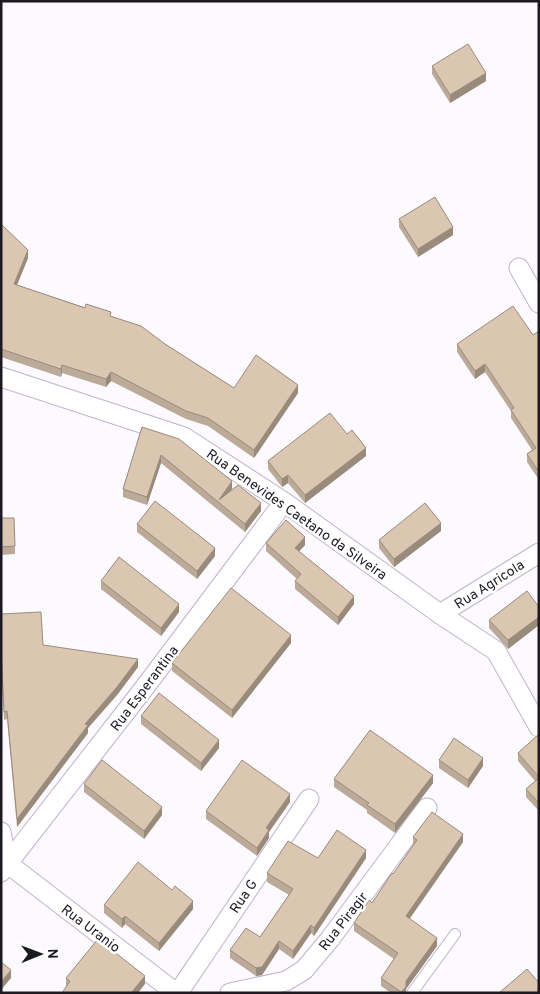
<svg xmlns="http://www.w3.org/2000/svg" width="540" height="994" viewBox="0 0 540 994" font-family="Overpass,sans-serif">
	<rect width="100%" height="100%" fill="#fcf9ff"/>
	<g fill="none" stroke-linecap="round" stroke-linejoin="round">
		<defs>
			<path id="service" d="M412,993L455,934"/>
			<g id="minor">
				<path d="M519,268L539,303"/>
				<path d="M1,377L184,437L284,502L440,614L496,651L539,727"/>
				<path d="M440,614L539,553"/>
				<path d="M1,832L7,863L176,993"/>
				<path d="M1,872L145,687L284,502"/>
				<path d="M178,993L309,799"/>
				<path d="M230,993L286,981L304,970L330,939L427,808"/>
			</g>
		</defs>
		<use href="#service" stroke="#bfb3cc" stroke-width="12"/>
		<use href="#minor" stroke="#bfb3cc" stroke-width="21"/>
		<use href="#service" stroke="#fff" stroke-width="10"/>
		<use href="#minor" stroke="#fff" stroke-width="19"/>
	</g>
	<g fill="#bcaa98">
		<path d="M432,66L486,81L450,103L432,74Z"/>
		<path d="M399,219L453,235L418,257L399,227Z"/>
		<path d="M1,224L28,258L17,285L111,316L165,344L234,388L298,393L254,458L208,426L186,419L111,381L106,387L62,373L61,377L1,357Z"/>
		<path d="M539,331V480L527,462V454L532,450L511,418V411L485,372L475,379L457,352V344L533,335Z"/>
		<path d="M142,427L232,489L231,490L261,511L245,532L161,463L147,505L123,497V489Z"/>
		<path d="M347,434L366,456L305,503L288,483L282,487L268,469V461Z"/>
		<path d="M1,518L15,546V554L1,555Z"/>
		<path d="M137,524L215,556L197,579L137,532Z"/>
		<path d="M441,531L394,567L379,548V540Z"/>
		<path d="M266,543L305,545L299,551L354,604L338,625L295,589V581L297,579L266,551Z"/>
		<path d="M101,581L179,612L161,636L101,589Z"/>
		<path d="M539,607V625L508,649L489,628V620Z"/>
		<path d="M291,643L232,718L172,671V663Z"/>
		<path d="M43,645L138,667L117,695L88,728V733L17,827L7,719L4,720L1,656Z"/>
		<path d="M141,716L219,748L201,771L141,724Z"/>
		<path d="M539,734V811L526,797V789L535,781L518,761V753Z"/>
		<path d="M439,760L483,766L468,788L439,768Z"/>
		<path d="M334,779L433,783L395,833L367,813V810L334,787Z"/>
		<path d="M84,784L162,815L144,839L84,792Z"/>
		<path d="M290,802L269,832V838L257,856L206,819V811Z"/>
		<path d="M413,837L463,842L409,919L437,946L406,989V993H391L381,986V978L394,959L354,931V923L372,903L393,874L413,845Z"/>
		<path d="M318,858H366L314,936L311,933L293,959L279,949L262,975L256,976L230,958V950L260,937L289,895L267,882V873Z"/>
		<path d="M104,905L193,909L159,951L125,924L122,928L104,913Z"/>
		<path d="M66,978L145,984L66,986Z"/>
	</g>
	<g fill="#998b7c">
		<path d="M486,73V81L450,103V95Z"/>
		<path d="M453,227V235L418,257V249Z"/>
		<path d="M28,250V258L14,292V284Z"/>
		<path d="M485,364V372L475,379V371Z"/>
		<path d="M62,365V373L61,377V369Z"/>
		<path d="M111,372V381L106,387V379Z"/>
		<path d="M298,385V393L254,458V450Z"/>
		<path d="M366,448V456L305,503V495Z"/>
		<path d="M161,455V463L147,505V497Z"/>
		<path d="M288,475V483L282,487V479Z"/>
		<path d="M232,481V489L221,505L219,500Z"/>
		<path d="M261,503V511L245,532V524Z"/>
		<path d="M441,523V531L394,567V559Z"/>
		<path d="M305,537V545L295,556V548Z"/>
		<path d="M215,548V556L197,579V571Z"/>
		<path d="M354,596V604L338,625V617Z"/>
		<path d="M179,604V612L161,636V628Z"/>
		<path d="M539,617V625L508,649V640Z"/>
		<path d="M291,635V643L232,718V710Z"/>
		<path d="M138,659V667L117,695L88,728V733L17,827V819L85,724Z"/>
		<path d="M219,740V748L201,771V763Z"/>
		<path d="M483,758V766L468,788V780Z"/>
		<path d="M433,775V783L395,833V824Z"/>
		<path d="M290,794V802L269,832V838L257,856V848L266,828Z"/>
		<path d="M162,807V815L144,839V831Z"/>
		<path d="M463,834V842L406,924V916Z"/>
		<path d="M366,850V858L314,936V928Z"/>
		<path d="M193,901V909L159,951V943Z"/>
		<path d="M125,916V924L122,928V919Z"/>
		<path d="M311,925V933L293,959V951Z"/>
		<path d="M437,938V946L406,989V993H401L406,987V981Z"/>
		<path d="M279,941V949L262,975L256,976V968Z"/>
		<path d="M11,970V978L1,990V982Z"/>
		<path d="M145,976V984L138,993H131Z"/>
	</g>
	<g fill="#dbc6b1" stroke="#998b7c">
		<path d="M468,44L486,73L450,95L432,66Z"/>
		<path d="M435,197L453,227L418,249L399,219Z"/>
		<path d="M1,224L28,250L14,284L85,308L86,304L111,312L110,316L141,326L165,344L234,388L256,355L298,385L254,450L208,418L186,411L111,372L106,379L62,365L61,369L1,349Z"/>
		<path d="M513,306L533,335L539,331V472L527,454L536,448L511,410L514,408L485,364L475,371L457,344Z"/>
		<path d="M330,413L347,434L352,430L366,448L305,495L288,475L282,479L268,461Z"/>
		<path d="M142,427L179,439L232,481L219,500L238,485L261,503L245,524L161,455L147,497L123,489Z"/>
		<path d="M155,501L215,548L197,571L137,524Z"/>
		<path d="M425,503L441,523L394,559L379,540Z"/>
		<path d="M1,518H14L15,546L1,547Z"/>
		<path d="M286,520L305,537L295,548L354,596L338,617L295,581L301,574L266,543Z"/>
		<path d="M119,557L179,604L161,628L101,581Z"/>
		<path d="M231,588L291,635L232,710L172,663Z"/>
		<path d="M527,591L539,607V617L508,640L489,620Z"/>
		<path d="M41,612L43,645L138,659L117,687L85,724L88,725L17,819L7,711L4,712L1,648V614Z"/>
		<path d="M159,693L219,740L201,763L141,716Z"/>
		<path d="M370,730L433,775L395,824L367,805L369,803L334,779Z"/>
		<path d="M539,734V777L518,753Z"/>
		<path d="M454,738L483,758L468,780L439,760Z"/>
		<path d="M102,760L162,807L144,831L84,784Z"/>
		<path d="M242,760L290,794L266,828L269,830L257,848L206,811Z"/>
		<path d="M539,778V803L526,789Z"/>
		<path d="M432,812L463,834L406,916L437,938L406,981V987L401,992L381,978L398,953L354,923L369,900L372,903L392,873L393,874L417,840L413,837Z"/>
		<path d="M337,830L366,850L314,928L311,925L293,951L279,941L262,967L256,968L230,950L246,928L260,937L293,889L267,873L288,841L318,858Z"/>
		<path d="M138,862L172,890L175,886L193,901L159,943L125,916L122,919L104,905Z"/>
		<path d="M98,939L145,976L131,993H62L70,981L66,978Z"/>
		<path d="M1,962L11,970L1,982Z"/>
		<path d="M527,969L539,983V990L536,993H499Z"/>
	</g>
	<g text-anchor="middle" stroke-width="5" stroke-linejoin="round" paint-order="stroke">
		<g font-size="14" fill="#1d1922" stroke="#fff">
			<text transform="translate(297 514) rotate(35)" y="5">Rua Benevides Caetano da Silveira</text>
			<text transform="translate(489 584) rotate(-32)" y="5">Rua Agricola</text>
			<text transform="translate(144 688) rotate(-53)" y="5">Rua Esperantina</text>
			<text transform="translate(243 896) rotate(-56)" y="5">Rua G</text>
			<text transform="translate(343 921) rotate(-52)" y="5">Rua Piragir</text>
			<text transform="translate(91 928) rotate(37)" y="5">Rua Uranio</text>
		</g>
	</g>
	<rect width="540" height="994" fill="none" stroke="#1d1922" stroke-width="5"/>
	<g transform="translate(40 954) rotate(89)" stroke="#ffffff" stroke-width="4" paint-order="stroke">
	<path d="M0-4L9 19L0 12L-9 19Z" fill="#1d1922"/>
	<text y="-8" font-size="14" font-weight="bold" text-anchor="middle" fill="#1d1922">N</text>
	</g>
</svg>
